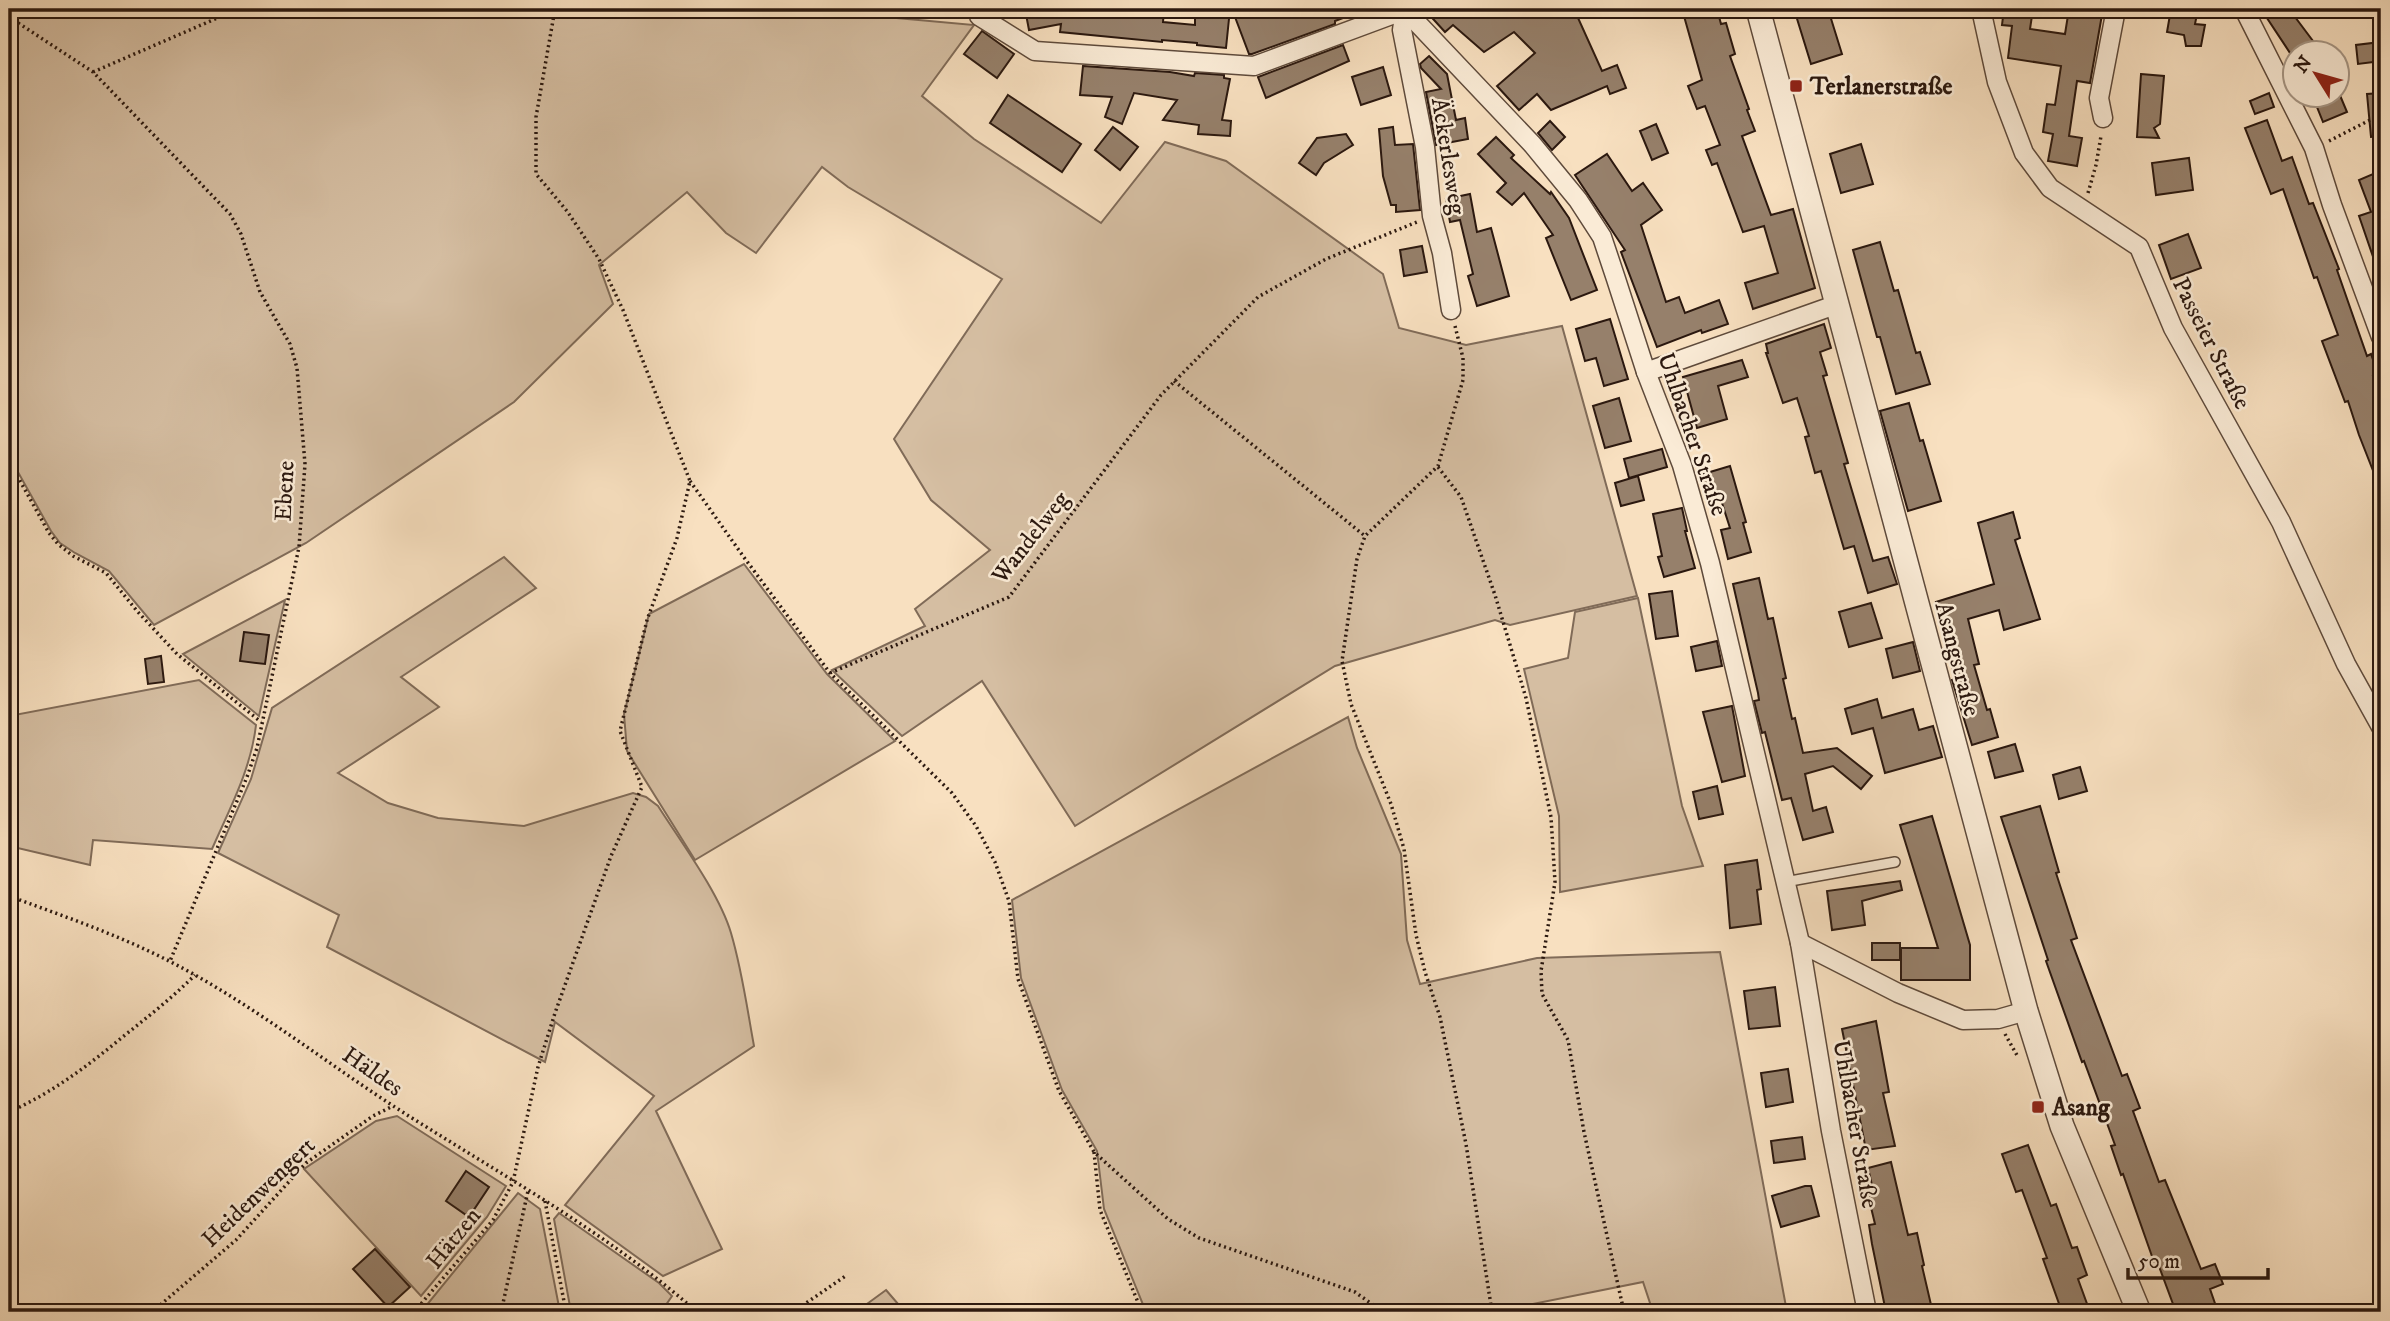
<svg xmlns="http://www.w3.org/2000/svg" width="2390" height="1321" viewBox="0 0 2390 1321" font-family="'IM FELL DW Pica',serif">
	<rect width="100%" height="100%" fill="#f8e0c0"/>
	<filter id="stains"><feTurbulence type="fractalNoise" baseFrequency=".00286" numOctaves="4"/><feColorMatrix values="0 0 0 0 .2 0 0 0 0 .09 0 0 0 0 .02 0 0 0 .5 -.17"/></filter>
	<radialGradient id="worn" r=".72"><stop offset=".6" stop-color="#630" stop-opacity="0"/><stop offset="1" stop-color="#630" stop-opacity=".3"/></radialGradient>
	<g fill="#d5bea2" stroke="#806b58" stroke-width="2">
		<path d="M9,9H875V16L974,25L922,96L974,139L1101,223L1165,142L1226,161L1383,274L1399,328L1466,345L1562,326L1637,596L1510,625L1495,620L1335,666L1075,826L982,681L902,736L832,670L925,626L915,609L990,550L931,500L894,439L1002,279L848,187L822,167L756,253L726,233L687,192L599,265L613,304L514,402L306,543L154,625L109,571L75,553L60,543L51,531L18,472L9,477Z"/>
		<path d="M504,557L536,588L401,677L439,707L338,773L388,803L438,818L524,826L633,793L646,797L658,806C681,842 719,893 731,933C742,970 747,1008 754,1046L656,1111L722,1249L663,1276L565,1205L654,1096L555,1022L545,1062L327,947L339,915L218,853L251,779L272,708Z"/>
		<path d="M744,564L827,674L895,741L695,860L627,751L624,714L649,614Z"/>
		<path d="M1638,598L1682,806L1703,866L1560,892L1559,816L1524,669L1568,658L1575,612Z"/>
		<path d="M285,600L259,716L183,654Z"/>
		<path d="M199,680L256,725C251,769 230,808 212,849L93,840L90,865L9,846V716Z"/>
		<path d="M1348,717L1357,748L1401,854L1407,940L1420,984L1537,958L1720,952L1787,1312H1653L1643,1282L1493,1312H1146L1104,1209L1097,1151L1062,1090L1021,978L1012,900Z"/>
		<path d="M397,1116L506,1186L487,1217L421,1296L304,1169L376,1121Z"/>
		<path d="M518,1193L540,1209L560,1312H421Z"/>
		<path d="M559,1213L659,1283L672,1296L661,1312H571L554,1219Z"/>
		<path d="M886,1290L905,1312H856Z"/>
	</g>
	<g fill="#96806b" stroke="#2b180f" stroke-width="2">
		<path d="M1025,9H1133L1164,11L1163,22L1195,25V14H1198L1197,9H1230L1226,48L1197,45V43L1162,40V42L1060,32L1061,24L1029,30Z"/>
		<path d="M1232,9H1364V10L1335,21V24L1252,54H1249Z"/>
		<path d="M1424,9H1472L1466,14L1510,18L1529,9H1574L1602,71L1617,65L1626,88L1610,94L1607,86L1551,110L1537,94L1519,110L1497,86L1535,53L1514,32L1484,52L1453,25L1445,32Z"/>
		<path d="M1682,9H1717L1721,24L1726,23L1735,54L1730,56L1749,109L1747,110L1755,131L1742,136L1771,215L1793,209L1815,288L1753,309L1745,283L1778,273L1764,226L1743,232L1717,163L1712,165L1706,150L1720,145L1705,106L1697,109L1688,86L1702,80Z"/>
		<path d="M1794,9H1828L1842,54L1811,64Z"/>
		<path d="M2004,9H2033L2030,29L2065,34L2069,9H2103L2090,83L2077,81L2069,136L2082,138L2077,166L2048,161L2053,134L2043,132L2047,104L2055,105L2061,66L2008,58L2012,26L2002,25Z"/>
		<path d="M2171,9H2198L2195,24L2205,25L2201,46H2186L2184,35L2167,32Z"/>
		<path d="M2261,9H2289L2313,41L2292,56Z"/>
		<path d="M982,31L1014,54L997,78L964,54Z"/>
		<path d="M2381,42V61L2358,64L2356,45Z"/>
		<path d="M1343,45L1349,61L1266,98L1258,77Z"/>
		<path d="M1429,56L1447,74L1456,120L1465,118L1468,139L1436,145L1426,92L1441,89L1421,68L1420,64Z"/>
		<path d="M1083,66L1170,72L1194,76L1195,73L1224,75V78L1230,79L1222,120L1231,121L1230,136L1198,134L1199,125L1163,120L1177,100L1134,93L1122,124L1105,117L1112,97L1080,95Z"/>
		<path d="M1383,67L1391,95L1361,105L1352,77Z"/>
		<path d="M2141,74L2164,76L2160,124L2154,128L2159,138L2137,137Z"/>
		<path d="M2269,93L2274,107L2255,114L2250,101Z"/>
		<path d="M2339,93L2347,112L2323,122L2315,102Z"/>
		<path d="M2381,93V136L2371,137L2367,94Z"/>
		<path d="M1008,95L1081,144L1062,172L990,123Z"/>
		<path d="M2267,120L2282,161L2292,157L2309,204L2313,203L2339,269L2337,270L2367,356L2371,354L2378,374L2373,376L2381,398V491L2359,435L2348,401L2345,402L2322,341L2338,335L2317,277L2314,278L2283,189L2271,194L2245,128Z"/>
		<path d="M1550,121L1565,137L1552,150L1538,133Z"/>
		<path d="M1656,124L1668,153L1652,160L1640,131Z"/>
		<path d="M1113,127L1138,147L1120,170L1095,150Z"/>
		<path d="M1393,127L1395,145L1413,144L1420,210L1396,212V205H1391L1383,176L1379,129Z"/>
		<path d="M1346,134L1353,145L1324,163L1316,175L1299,163L1317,138Z"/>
		<path d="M1496,137L1514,155L1511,158L1550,194L1551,192L1569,218L1597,290L1571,300L1546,238L1553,235L1524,193L1512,205L1497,192L1506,183L1478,154Z"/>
		<path d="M1861,144L1873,184L1841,193L1830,154Z"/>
		<path d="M1607,154L1632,191L1643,183L1662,210L1641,225L1666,302L1679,297L1685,313L1719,300L1728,324L1702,333L1701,330L1657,347L1621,252L1625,250L1575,175Z"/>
		<path d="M2189,158L2193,190L2156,195L2152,163Z"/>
		<path d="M2373,174L2376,183L2381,182L2380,277L2359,216L2371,212L2359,180Z"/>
		<path d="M1470,194L1477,232L1491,228L1509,296L1477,306L1468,276L1473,274L1460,220L1450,222L1446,199Z"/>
		<path d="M2188,234L2201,268L2171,279L2159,245Z"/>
		<path d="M1880,242L1894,291L1898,290L1916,353L1920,352L1930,384L1896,394L1880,337H1877L1853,250Z"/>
		<path d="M1422,246L1427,272L1404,276L1400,250Z"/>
		<path d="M1610,319L1628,379L1604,386L1596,358L1585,361L1576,329Z"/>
		<path d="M1824,324L1831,348L1820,352L1827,375L1823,376L1848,463L1844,464L1873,561L1888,557L1897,584L1868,593L1854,546L1844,549L1821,471L1815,473L1805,437L1809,436L1797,398L1783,403L1766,353H1768L1766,344Z"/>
		<path d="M1742,360L1748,377L1718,386L1727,419L1697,428L1683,377Z"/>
		<path d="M1619,398L1631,441L1605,448L1593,406Z"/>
		<path d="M1909,403L1920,441L1923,440L1941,501L1908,511L1880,411Z"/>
		<path d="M1662,449L1667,467L1629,478L1624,459Z"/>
		<path d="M1730,466L1746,522L1743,523L1751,552L1728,559L1721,530L1730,528L1721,500L1708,504L1700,475Z"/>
		<path d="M1638,476L1644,500L1621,506L1615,483Z"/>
		<path d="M1682,508L1687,531H1685L1695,568L1664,577L1658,557L1662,556L1653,514Z"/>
		<path d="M2013,512L2020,538L2015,540L2040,619L2004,630L1999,610L1968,619L1979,664L1974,665L1987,710L1990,709L1998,737L1972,745L1952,680L1955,679L1945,640L1948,639L1936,602L1994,584L1978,523Z"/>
		<path d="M1759,578L1768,619L1773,618L1786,678L1783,679L1792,719L1795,718L1803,753L1837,748L1872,776L1861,789L1833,766L1805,774L1813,811L1826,807L1833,832L1803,840L1791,798L1782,800L1765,732L1762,733L1754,701L1759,700L1758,693L1733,584Z"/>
		<path d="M1672,591L1678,636L1656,639L1649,594Z"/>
		<path d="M1871,603L1882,638L1849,647L1839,612Z"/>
		<path d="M244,632L269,635L265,664L240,661Z"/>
		<path d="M1717,641L1722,666L1696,671L1691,647Z"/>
		<path d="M1913,642L1920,671L1893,678L1886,649Z"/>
		<path d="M161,656L164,682L148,684L145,659Z"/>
		<path d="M1877,699L1882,718L1913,709L1919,730L1933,726L1942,757L1885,773L1873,728L1852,734L1845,709Z"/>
		<path d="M1732,706L1745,776L1722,782L1703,712Z"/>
		<path d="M2015,744L2023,771L1995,778L1988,752Z"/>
		<path d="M2080,767L2087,791L2059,799L2053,775Z"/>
		<path d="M1717,786L1723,814L1699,819L1693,792Z"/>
		<path d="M2040,806L2059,872L2056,873L2077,938L2071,940L2122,1076L2127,1074L2140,1108L2133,1111L2159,1182L2165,1180L2201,1269L2215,1264L2223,1284L2210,1289L2218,1312H2176L2157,1261L2154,1262L2123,1174L2121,1175L2111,1146L2115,1145L2084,1061L2082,1062L2046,961L2048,960L2001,817Z"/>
		<path d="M1932,816L1970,945V980H1901V948H1938L1900,825Z"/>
		<path d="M1757,860L1761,889L1757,890L1761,924L1730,928L1725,865Z"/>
		<path d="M1900,881L1902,890L1862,901L1865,925L1832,930L1827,891Z"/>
		<rect x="1872" y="943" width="28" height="17"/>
		<path d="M1775,987L1780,1026L1749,1029L1744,991Z"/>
		<path d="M1876,1021L1889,1092L1883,1093L1895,1146L1866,1150L1842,1029Z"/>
		<path d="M1788,1069L1793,1102L1766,1107L1761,1073Z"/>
		<path d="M1802,1137L1805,1159L1774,1163L1771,1141Z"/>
		<path d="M2028,1145L2051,1206L2056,1204L2072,1248L2077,1247L2087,1275L2078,1279L2090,1312H2062L2043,1259L2047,1258L2022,1190L2016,1192L2002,1154Z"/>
		<path d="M1891,1162L1908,1235L1917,1233L1924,1265L1922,1266L1932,1309L1919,1312H1886L1872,1244L1869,1225L1875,1224L1868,1195L1874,1194L1868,1168Z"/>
		<path d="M466,1171L489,1187L469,1217L446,1201Z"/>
		<path d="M1805,1186H1811L1819,1216L1781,1227L1772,1196Z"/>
		<path d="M375,1249L410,1287L388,1307L353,1269Z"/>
	</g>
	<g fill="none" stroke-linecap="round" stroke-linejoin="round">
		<defs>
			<path id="service" d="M1785,882L1895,862"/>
			<g id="minor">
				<path d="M985,9L979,16L1035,51L1254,66L1405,10"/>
				<path d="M1404,9L1532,144L1578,200L1602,237L1616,279L1646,372L1682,465L1710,563L1800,943L1831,1131L1867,1312"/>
				<path d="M1981,9L1997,82L2024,153L2050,188L2139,247L2173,328L2281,522L2346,664L2381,727"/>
				<path d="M2244,9L2314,148L2332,205L2381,337"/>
				<path d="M1405,10L1402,30L1425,147L1432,216L1442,253L1451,310"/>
				<path d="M2103,118L2099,98L2116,9"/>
				<path d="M1646,372L1838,304"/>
				<path d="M1800,943L1898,993L1963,1020L1998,1019L2026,1011"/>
			</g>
			<path id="tertiary" d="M1758,9L2026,1011L2062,1126L2139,1312"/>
		</defs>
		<use href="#service" stroke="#5e4a3b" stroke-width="12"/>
		<use href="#minor" stroke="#5e4a3b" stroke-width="21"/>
		<use href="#tertiary" stroke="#5e4a3b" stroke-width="26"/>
		<g stroke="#2b180f" stroke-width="3.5" stroke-dasharray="2 3.5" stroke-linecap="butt">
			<path d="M9,17L93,72L230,214L241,234L260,292L290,344L297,368L305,464L299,547L257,748L247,777L170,961"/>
			<path d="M93,72L238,9"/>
			<path d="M2329,141L2370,120L2381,119"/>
			<path d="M2088,193L2096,165L2101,136"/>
			<path d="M1455,326L1463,358V380L1438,466L1365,536L1357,559L1342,661L1351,704L1391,804L1404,849L1416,935L1425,972L1440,1017L1466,1144L1492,1312"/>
			<path d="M1174,381L1365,536"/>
			<path d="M9,461L49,533L58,544L73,556L106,573L137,611L177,654L261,722"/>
			<path d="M1438,467L1461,497L1495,595L1526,698L1551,817L1555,882L1541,971L1542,994L1568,1040L1584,1132L1624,1312"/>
			<path d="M9,478L16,475"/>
			<path d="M690,481L743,556L830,673L952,793L976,826L995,862L1009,901L1018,979L1059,1091L1094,1152L1168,1219L1199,1238L1355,1292L1383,1312"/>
			<path d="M830,673L1009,597L1161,395L1258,297L1326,259L1417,222"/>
			<path d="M9,896C63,916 119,935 171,962C256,1006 331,1067 412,1118C509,1179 611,1236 697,1312"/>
			<path d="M2005,1034L2018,1057"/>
			<path d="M9,1112C52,1093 89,1065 125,1035C149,1016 173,997 195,975"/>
			<path d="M1094,1152L1100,1210L1142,1312"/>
			<path d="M545,1201L566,1312"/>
			<path d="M152,1312L236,1240L306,1163L373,1116L393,1106"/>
			<path d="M414,1312L493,1220L513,1182L538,1067L555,1013L611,856L642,787L620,731L647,620L677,538L690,481L623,310L599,259L567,211L536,174V117L555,9"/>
			<path d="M501,1312L528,1191"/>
			<path d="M793,1312L847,1275"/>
		</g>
		<use href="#service" stroke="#faebd6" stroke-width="9"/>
		<use href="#minor" stroke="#faebd6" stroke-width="18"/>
		<use href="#tertiary" stroke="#faebd6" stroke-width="23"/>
	</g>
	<g fill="#8f2418" stroke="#faebd6" stroke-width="2.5">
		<rect x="1789" y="79" width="14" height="14" rx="3.5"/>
		<rect x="2031" y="1100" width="14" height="14" rx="3.5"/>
	</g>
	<g text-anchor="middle" stroke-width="5" stroke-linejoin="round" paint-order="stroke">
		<g font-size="24" font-weight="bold" fill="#2b180f" stroke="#faebd6" text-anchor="start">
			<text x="1810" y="94">Terlanerstraße</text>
			<text x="2052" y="1115">Asang</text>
		</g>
		<g font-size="24" fill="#2b180f" stroke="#faebd6">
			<text transform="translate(1449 156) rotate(81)" y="8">Äckerlesweg</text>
			<text transform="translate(2212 343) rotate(63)" y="8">Passeier Straße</text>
			<text transform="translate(1693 434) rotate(71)" y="8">Uhlbacher Straße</text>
			<text transform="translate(284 491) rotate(-87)" y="8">Ebene</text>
			<text transform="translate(1030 537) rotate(-52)" y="8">Wandelweg</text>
			<text transform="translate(1958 659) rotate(75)" y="8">Asangstraße</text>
			<text transform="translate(373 1071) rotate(35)" y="8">Häldes</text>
			<text transform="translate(1856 1124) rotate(80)" y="8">Uhlbacher Straße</text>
			<text transform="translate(258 1192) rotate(-44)" y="8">Heidenwengert</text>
			<text transform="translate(453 1238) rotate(-51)" y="8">Hätzen</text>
		</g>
	</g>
	<rect width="2390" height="1321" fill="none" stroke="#f8e0c0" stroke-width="35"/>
	<rect x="10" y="10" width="2369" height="1300" fill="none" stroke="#2b180f" stroke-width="3.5"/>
	<rect x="18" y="18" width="2355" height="1286" fill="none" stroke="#2b180f" stroke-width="2"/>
	<g transform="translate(2316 74) rotate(307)"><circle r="33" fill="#faebd6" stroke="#a79786" stroke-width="2"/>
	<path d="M0-5L12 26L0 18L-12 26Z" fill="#8f2418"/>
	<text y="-10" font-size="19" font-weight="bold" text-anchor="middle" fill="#2b180f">N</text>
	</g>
	<path d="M2128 1268v10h140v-10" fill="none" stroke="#2b180f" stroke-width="3.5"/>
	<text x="2138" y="1268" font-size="21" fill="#2b180f" stroke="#faebd6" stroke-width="5" paint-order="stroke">50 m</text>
	<rect width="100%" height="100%" filter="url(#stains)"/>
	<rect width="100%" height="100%" fill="url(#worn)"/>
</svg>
